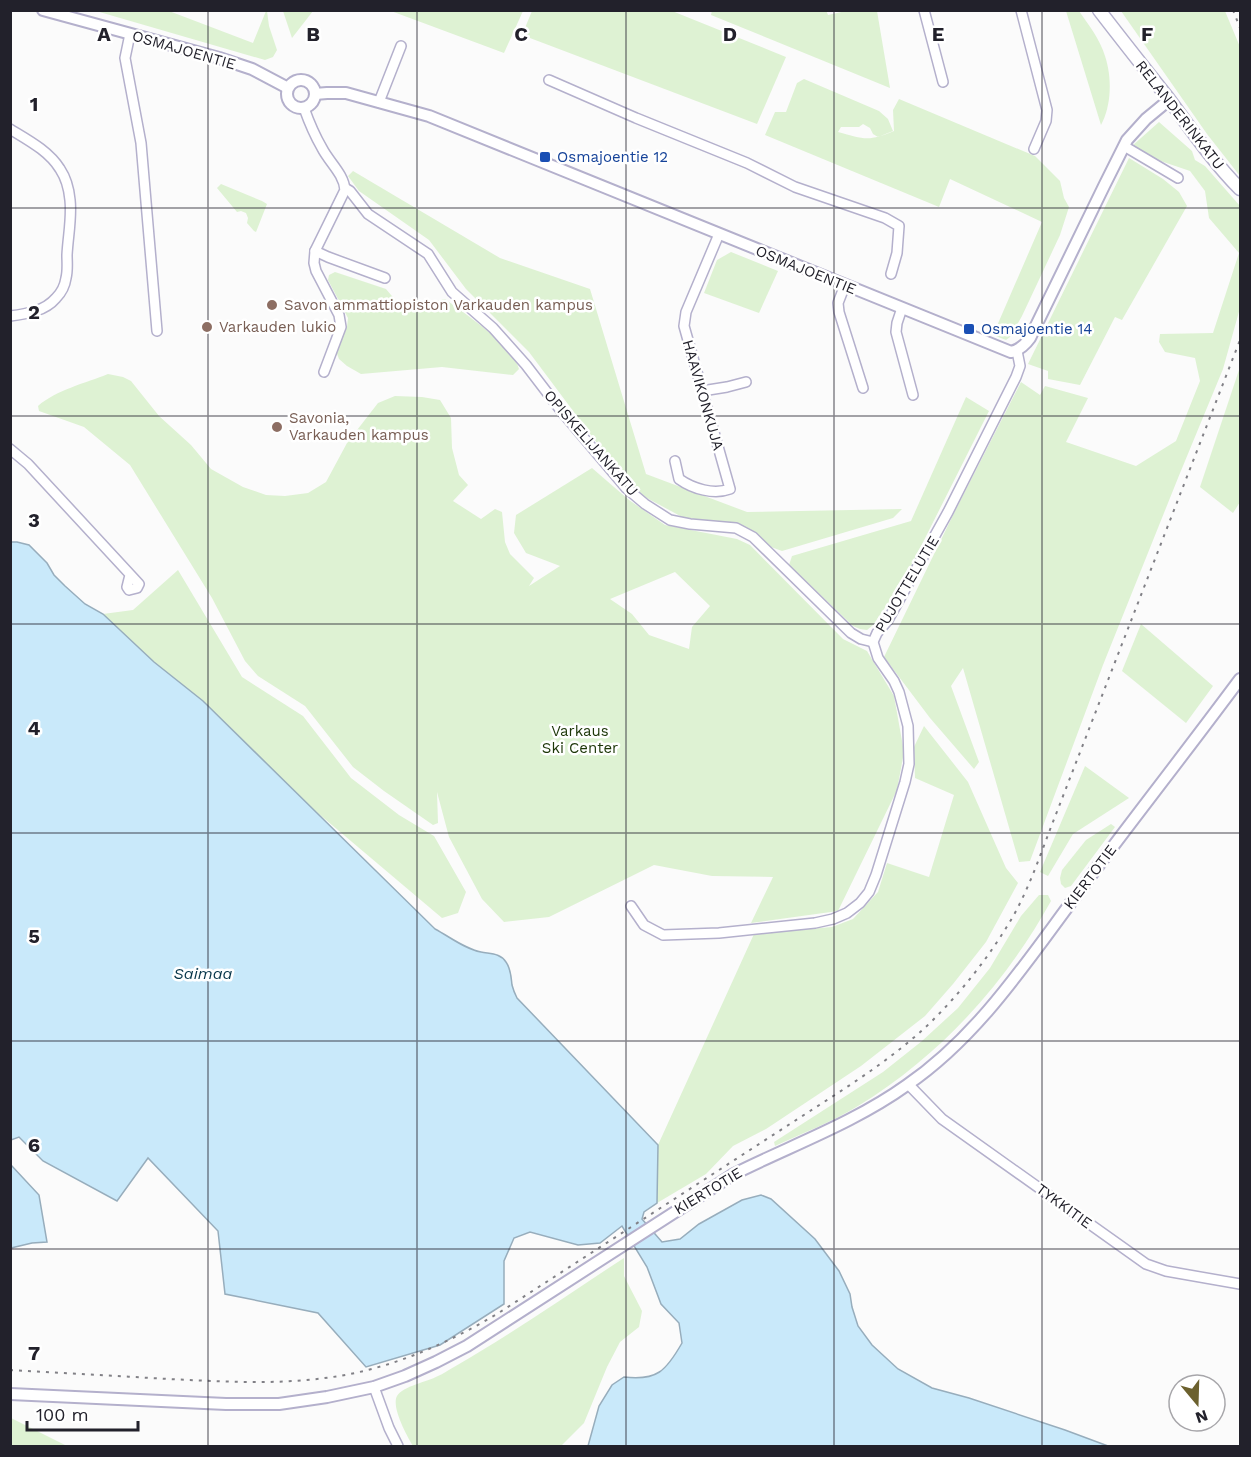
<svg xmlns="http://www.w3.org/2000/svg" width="1251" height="1457" viewBox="0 0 1251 1457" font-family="'Work Sans',sans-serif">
	<rect width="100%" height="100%" fill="#fbfbfb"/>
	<g fill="#def2d3" fill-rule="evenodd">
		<path d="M712,10H826L828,15L846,11H877L890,88L711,15Z"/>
		<path d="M96,11H169L253,43L266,11H267L269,26L277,50L273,57L265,60Z"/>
		<path d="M283,11V10L313,11L292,38Z"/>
		<path d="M391,11H523L504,53Z"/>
		<path d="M532,11H672L786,57L757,124L522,35Z"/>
		<path d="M1066,11H1079C1088,24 1100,39 1105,56C1112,77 1112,105 1101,125Z"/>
		<path d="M1121,11H1225L1240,47V176L1207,134Z"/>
		<path d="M804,79L879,111L888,119L893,131L878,137L873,134L870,128L863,124L859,127H841L838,132C863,139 869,142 894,131L893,110L899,99L1035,156L1060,181L1064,198L1069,207L1060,235L1022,316L1010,337L1006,340L993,335L1042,222L950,179L939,207L765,135L775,112H786L797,83Z"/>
		<path d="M1159,122L1192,151L1195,160L1205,166L1240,206V308L1223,369L1178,478L1103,665L1030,861L1019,862L963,668L951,686L979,762L974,769L930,718L884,657L955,511L1021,382L1040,395L1045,386L1088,398L1066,442L1136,466L1176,441L1200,381L1195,358L1165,352L1159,342L1160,334L1213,333L1239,253L1209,218L1205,191L1190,171L1137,153L1132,146Z"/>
		<path d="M1129,158L1163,179L1179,192L1187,206L1122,320L1115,317L1080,385L1048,379V371L1028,364Z"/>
		<path d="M353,171L500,258L590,289L646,474L747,512L902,509L893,518L782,551L771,547L750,530L739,524L684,518L645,497L627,483L529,352L466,289L429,240L359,191L348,176Z"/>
		<path d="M221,184L262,201L267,204L256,232L254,231L247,223L248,218L246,213L241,211L237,212L217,188Z"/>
		<path d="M731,252L778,271L759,313L704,293L717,260Z"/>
		<path d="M335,272L386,289L402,308L445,299C465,314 513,345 519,369L513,375L442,367L361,374L347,366L339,359L336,351L347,327L348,318L328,280L329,275Z"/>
		<path d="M1240,367V502L1233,513L1200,487Z"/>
		<path d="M108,374L123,377L131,381L159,416L191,445L211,469L243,487L266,495L285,496L308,493L326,482L347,443L378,403L395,396L422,397L440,400L451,418L452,448L459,475L468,485L453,501L481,519L495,509L502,512L505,542L510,554L534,578L529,586L560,566L526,553L514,533L516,515L592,468L629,500L665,525L737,539L750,545L843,639L867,651L894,696L904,752L897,790L838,911L751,923L773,877L712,876L654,865L549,917L504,922L482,899L449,837L437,792L438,823L433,825L384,791L353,767L305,706L258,676L245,661L212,598L130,465L84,427L39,411L38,406C56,390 86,383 108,374ZM675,572L710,606L692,627L689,649L649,635L632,614L610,599Z"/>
		<path d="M966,397L989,411L904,580L873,625L867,630L860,629L853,626L789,565L792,556L911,521Z"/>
		<path d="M178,570L242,677L303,716L351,778L399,815L434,836L466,892L458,913L442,918L313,809L203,701L154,662L103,614L133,610Z"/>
		<path d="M1141,624L1213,686L1186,723L1122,671Z"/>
		<path d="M924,726L968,782L1006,868L1018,883L986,942L953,984L925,1016L861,1066L766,1129L733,1146L706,1174L657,1203L658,1145L754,934L832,927L853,919L878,892L887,863L929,877L954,795L915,778L914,747Z"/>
		<path d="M1085,766L1129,798L1073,834L1048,876L1040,872Z"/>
		<path d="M1111,824L1115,827L1071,886L1065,888L1061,884L1060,878L1062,870L1086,840Z"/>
		<path d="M1039,895H1048L1051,901C1005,984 940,1056 858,1106C832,1122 803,1133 775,1146L774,1142L883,1072L922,1041L958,1008L990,968L1021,916Z"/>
		<path d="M624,1258V1276L642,1311L639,1327L620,1342L607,1367L584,1423L561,1446H413C407,1436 391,1407 397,1396C403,1386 427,1382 438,1376C443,1374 448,1370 454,1367C512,1334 567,1295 624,1258Z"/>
		<path d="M11,1418L67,1446H11Z"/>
	</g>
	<g fill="#c9e9fa" stroke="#97adbc" stroke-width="1.5">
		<path d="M10,542H17L29,545L47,563L54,575L65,586L85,604L103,614L154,662L203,701L435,929C450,937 465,949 481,952C491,954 500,953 506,962C511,969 511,977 512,985C513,989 515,994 517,998L658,1145L657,1203L644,1212L642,1219L662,1242L680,1239L699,1224L742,1200L761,1195L771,1199L815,1239L839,1271L850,1294L852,1307L858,1326L872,1345L898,1369L932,1388L969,1398L1065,1430L1108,1446H588L599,1406L612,1385L624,1377C657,1381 666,1371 682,1343L679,1323L661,1304L647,1267L622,1226L600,1243L578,1245L530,1232L514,1238L504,1261V1304L440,1345L366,1367L318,1313L225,1294L218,1231L148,1158L117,1201L43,1161L19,1137L11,1140Z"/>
		<path d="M11,1165L39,1195L47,1242L32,1243L11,1248Z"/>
	</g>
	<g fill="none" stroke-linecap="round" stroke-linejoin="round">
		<defs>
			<g id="minor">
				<path d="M924,10L943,82"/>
				<path d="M1021,10L1047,110L1046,121L1034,149"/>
				<path d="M130,34L125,58L141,143L157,331"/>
				<path d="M549,80L636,118L747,163L795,187L885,218L899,226L897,253L891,274"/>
				<path d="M379,102L401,46"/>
				<path d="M304,108C309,122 315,136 322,148C329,162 344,174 345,190L315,251L314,263L316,271L339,315L341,327L324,372"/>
				<path d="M10,129C28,140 49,151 60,169C66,178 69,189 70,200C72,218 68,236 67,255C67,262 68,270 66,278C65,285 61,293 56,298C45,311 27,314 10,316"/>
				<path d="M1124,146L1178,178"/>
				<path d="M345,188L350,191L368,214L428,254L452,292L493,328L526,365L562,412L626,488L645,504L670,520L690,524L736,528L753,537L851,633L861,639L873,642"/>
				<path d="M315,251L328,257L385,278"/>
				<path d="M845,285L838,303L839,312L863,388"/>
				<path d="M902,308L897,323L896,332L913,395"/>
				<path d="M702,391L727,387L746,382"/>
				<path d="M10,449L28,464L139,584L137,588L129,590L127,587L130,575"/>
				<path d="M675,461L679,479C693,489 714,495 730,489L684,326L686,312L719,234"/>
				<path d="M631,906L644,925L663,935L719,933L815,923L833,919L847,913L860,903L869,892L876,875L905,782L909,764L908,726L899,692L894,681L878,658L873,642L877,633L888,620L948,512L1016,377L1020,366L1017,351"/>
				<path d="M909,1085L942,1119L1146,1264L1166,1271L1240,1284"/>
				<path d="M374,1387L389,1428L398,1446"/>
			</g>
			<g id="tertiary">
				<path d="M43,10L219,58L252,69L288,88"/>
				<circle cx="301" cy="94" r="14"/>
				<path d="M315,94L327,93H346L429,116L1011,352C1020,350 1025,345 1030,338L1104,186L1127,140L1146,119L1169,100"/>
				<path d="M10,1394L226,1404H279L327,1397L374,1387L405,1376L436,1362L467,1346L734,1174C792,1145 854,1123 907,1085C980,1035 1029,958 1081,889C1134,818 1188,749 1240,679"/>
			</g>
			<path id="secondary" d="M1099,10C1122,40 1145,69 1168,98C1191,129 1213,162 1240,189"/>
		</defs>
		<use href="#minor" stroke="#b4b0cc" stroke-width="12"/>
		<use href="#tertiary" stroke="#b4b0cc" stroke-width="14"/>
		<use href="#secondary" stroke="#b4b0cc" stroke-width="15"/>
		<use href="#minor" stroke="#fff" stroke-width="9"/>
		<use href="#tertiary" stroke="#fff" stroke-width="10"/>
		<use href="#secondary" stroke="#fff" stroke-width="12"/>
		<g stroke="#818086" stroke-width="2" stroke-dasharray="3 6" stroke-linecap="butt">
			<path d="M1233,10L1240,28"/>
			<path d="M10,1370C63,1373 116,1376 169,1379C232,1382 293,1386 355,1373C406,1362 453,1340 497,1314L810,1111C852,1084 896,1056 932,1021C960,993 985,962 1006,928C1026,897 1038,861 1051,827L1240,340"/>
		</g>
	</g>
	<path fill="none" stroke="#22212b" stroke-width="1.5" stroke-opacity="0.55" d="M208,10V1446M417,10V1446M626,10V1446M834,10V1446M1042,10V1446M10,208H1240M10,416H1240M10,624H1240M10,833H1240M10,1041H1240M10,1249H1240"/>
	<g fill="#1a4fb4" stroke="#fff" stroke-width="2">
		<rect x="539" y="151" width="12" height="12" rx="3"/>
		<rect x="963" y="323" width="12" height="12" rx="3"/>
	</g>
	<g fill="#8d6e63" stroke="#fff" stroke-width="2">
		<circle cx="272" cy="305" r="6"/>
		<circle cx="207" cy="327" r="6"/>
		<circle cx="277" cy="427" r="6"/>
	</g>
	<g text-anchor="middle" stroke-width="5" stroke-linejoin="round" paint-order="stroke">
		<g font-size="15" fill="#22212b" stroke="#fff">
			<text transform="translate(184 50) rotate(16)" y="5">OSMAJOENTIE</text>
			<text transform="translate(1180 115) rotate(52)" y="5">RELANDERINKATU</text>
			<text transform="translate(806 270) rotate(22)" y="5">OSMAJOENTIE</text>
			<text transform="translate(703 395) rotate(74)" y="5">HAAVIKONKUJA</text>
			<text transform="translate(591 443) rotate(49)" y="5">OPISKELIJANKATU</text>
			<text transform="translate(907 584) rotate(-59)" y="5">PUJOTTELUTIE</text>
			<text transform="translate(1090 877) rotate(-53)" y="5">KIERTOTIE</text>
			<text transform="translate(708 1191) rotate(-31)" y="5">KIERTOTIE</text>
			<text transform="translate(1064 1206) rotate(36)" y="5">TYKKITIE</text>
		</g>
		<g font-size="15" fill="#164399" stroke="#fff" text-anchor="start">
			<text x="557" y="162">Osmajoentie 12</text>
			<text x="981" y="334">Osmajoentie 14</text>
		</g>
		<g font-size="15" fill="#785e54" stroke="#fff" text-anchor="start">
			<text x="284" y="310">Savon ammattiopiston Varkauden kampus</text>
			<text x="219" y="332">Varkauden lukio</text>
			<text x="289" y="423">Savonia,<tspan x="289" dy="17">Varkauden kampus</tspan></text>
		</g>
		<g font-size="15" fill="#1c3607" stroke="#fff">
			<text x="580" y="736">Varkaus<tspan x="580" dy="17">Ski Center</tspan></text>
		</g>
		<g font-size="16" font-style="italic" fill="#053448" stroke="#fff">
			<text x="203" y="979">Saimaa</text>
		</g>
	</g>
	<g font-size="20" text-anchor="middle" font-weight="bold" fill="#22212b" stroke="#fff" stroke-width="5" stroke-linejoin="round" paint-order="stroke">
		<text x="104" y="41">A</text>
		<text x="313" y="41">B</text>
		<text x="521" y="41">C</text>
		<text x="730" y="41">D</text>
		<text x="938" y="41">E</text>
		<text x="1147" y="41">F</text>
		<text x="34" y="111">1</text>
		<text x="34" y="319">2</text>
		<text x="34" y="527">3</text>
		<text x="34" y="735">4</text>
		<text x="34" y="943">5</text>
		<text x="34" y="1152">6</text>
		<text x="34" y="1360">7</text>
	</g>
	<rect width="1251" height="1457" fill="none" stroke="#22212b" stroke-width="24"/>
	<g transform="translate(1197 1403) rotate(161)"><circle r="28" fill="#ffffff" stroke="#a7a6aa" stroke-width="1.5"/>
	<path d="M0-4.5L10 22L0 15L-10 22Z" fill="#6c612e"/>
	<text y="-9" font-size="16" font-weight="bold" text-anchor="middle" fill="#22212b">N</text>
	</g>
	<path d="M27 1421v9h111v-9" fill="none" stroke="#22212b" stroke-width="3"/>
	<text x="36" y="1421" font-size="18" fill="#22212b" stroke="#ffffff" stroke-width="4.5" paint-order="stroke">100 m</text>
</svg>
